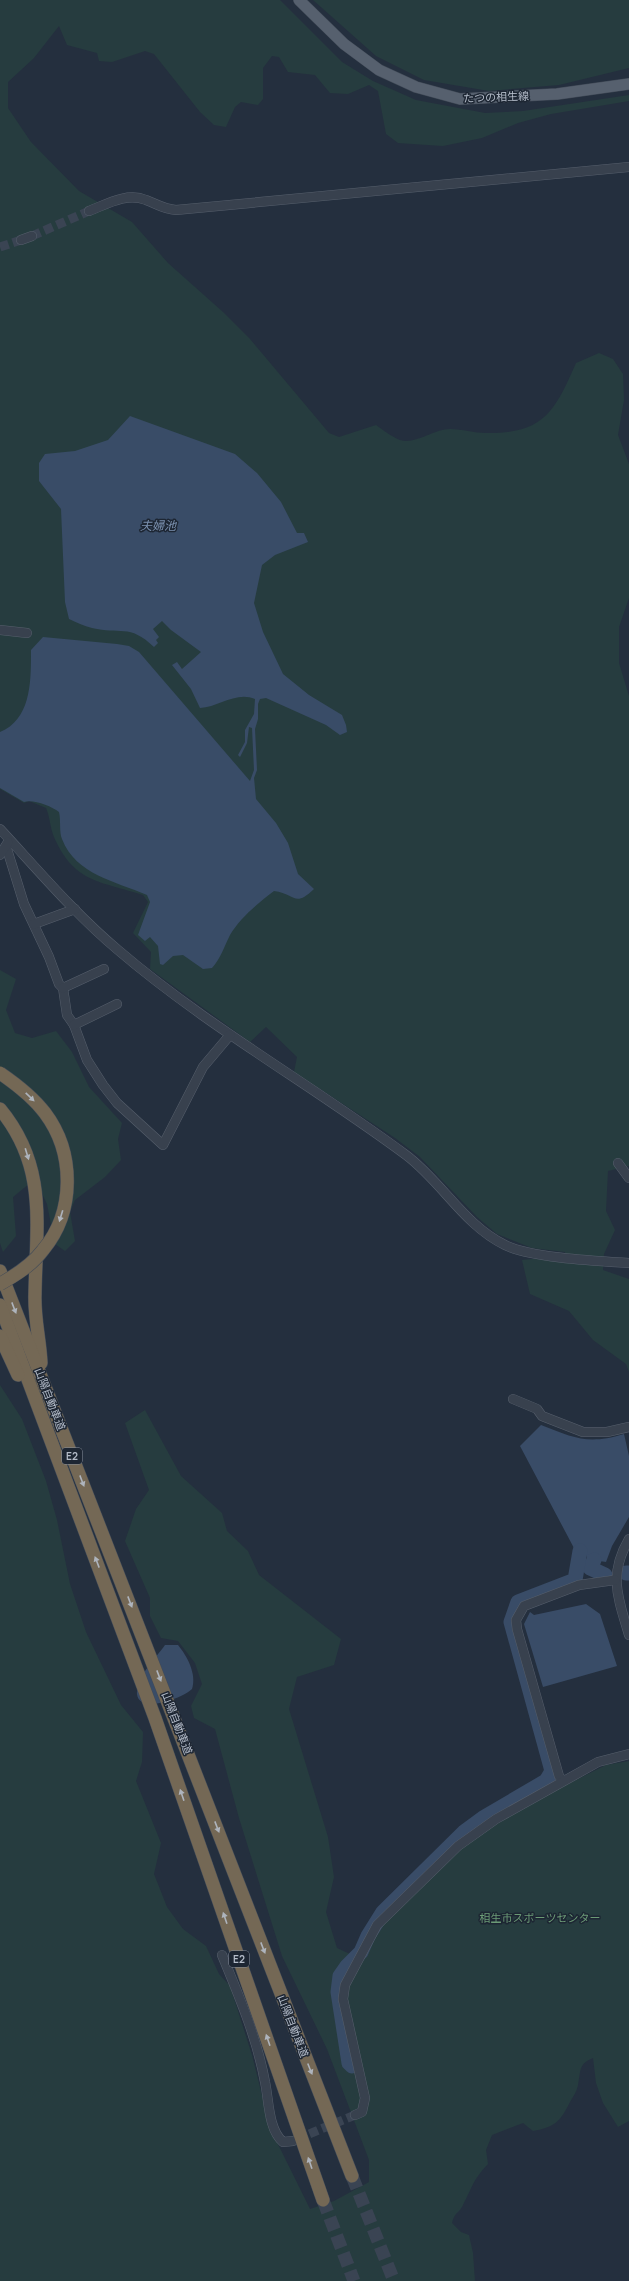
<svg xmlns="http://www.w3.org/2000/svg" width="629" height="2281" viewBox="0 0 629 2281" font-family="Manrope,'Noto Sans JP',sans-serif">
	<rect width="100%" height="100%" fill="#242f3e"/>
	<g fill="#263c3f">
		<path d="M0,0H280L342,62L373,81L416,100L485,113L523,111L629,95V101L551,114L518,123L482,138L443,146L398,143L386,134L378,91L369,85L348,94L330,93L315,75L288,72L279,57L272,56L263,68V99L258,105L241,102L235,107L226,127L214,125L200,112L154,54L145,51L112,62L99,61L97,53L67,45L59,26L34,58L8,82V108L31,142L79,191L132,222L168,263L223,312L250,339L329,433L339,437L376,425C383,430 392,437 400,440C415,445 434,429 450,429C462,429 474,433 486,433C544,434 555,411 576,363L599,353L613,359L623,374L624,400L618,435L629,464V598L619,627V663L629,696V1166L608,1171L606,1211L615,1230L604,1254L603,1270L629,1279V1372L626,1364L593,1340L569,1311L530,1294L522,1260L542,1258L565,1260V1252L532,1248L497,1234L477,1217L420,1157L395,1138L294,1072L297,1057L266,1027L250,1042L150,969L151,952L133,933L148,902L143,895C100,881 74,883 54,837C50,828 50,817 46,808L29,801L24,803L0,789Z"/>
		<path d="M313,0H629V68L559,85L489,91L424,80L376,56Z"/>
		<path d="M0,970L16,979L6,1010L15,1033L32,1038L56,1031L72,1052L89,1087L122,1123L118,1139L121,1160L105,1177L75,1200L70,1212L75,1241L65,1251L55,1244L47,1204L35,1179L13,1197L16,1236L3,1252L0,1243Z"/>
		<path d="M0,1385L22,1419L46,1481L57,1520L70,1584L86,1632L121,1705L143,1732L142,1762L136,1781L161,1843L154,1874L167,1907L183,1929L206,1946L219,1974L230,1986L252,2055L270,2128L310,2209L334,2201L369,2182V2160L327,2049L282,1956L239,1818L215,1729L194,1718L191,1706L202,1684L195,1663L178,1641L161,1638L150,1616V1598L125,1541L136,1509L149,1490L125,1423L145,1410L181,1476L222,1513L227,1531L248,1551L259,1575L341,1639L334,1665L297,1677L289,1709L328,1837L334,1877L326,1912L337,1948L350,1954L469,1841L542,1797L606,1765L629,1761V2121L618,2127L603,2103L596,2083L593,2058C578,2064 581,2071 578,2085C577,2091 573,2097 570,2102C560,2122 555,2127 533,2131L523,2123L492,2135L486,2150L488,2164C472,2181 473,2186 463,2205C459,2214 455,2211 452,2223L461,2232L469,2235L473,2253L475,2281H0Z"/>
	</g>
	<g fill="#394c67">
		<path d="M130,416L235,454L257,473L281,502L297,533H304L308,542L275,555L262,565L254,603L263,632L283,674L309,695L342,715L346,725L347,732L340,735L326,725L266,698L260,699L258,704V719L255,729L257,770L254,778L256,799L276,823L288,843L298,874L314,889C294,908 296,894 274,891C258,903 240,918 230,935C224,947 221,958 212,968L203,969L183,955L173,956L163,965L160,964L158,946L150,937L145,941L138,935L150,902L147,895C115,881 76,875 62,839C59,832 61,820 59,812C51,806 33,799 24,802L0,788V732C32,719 31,679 31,650L43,637L117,644L129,646L139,652L250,781L254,770L252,728L249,727L247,743L240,757L238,755L245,742V730L254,714L255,699C236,691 219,707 200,708L191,689L172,665L177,662L182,669L201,652L171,630L162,621L153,629L159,637L156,640L158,643L154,647C129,623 120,635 92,628C84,626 76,622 69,619L65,602L61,509L39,481V463L45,454L75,451L108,440Z"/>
		<path d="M541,1425C574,1438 588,1445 624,1434L629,1456V1517L612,1546L606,1562L587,1559L586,1553L575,1550L520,1446Z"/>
		<path d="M586,1604L600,1614L617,1666L543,1687L524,1624L530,1612L534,1615Z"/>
		<path d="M165,1645H178C187,1656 197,1674 192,1689C183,1698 134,1717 137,1690C139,1674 156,1658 165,1645Z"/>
	</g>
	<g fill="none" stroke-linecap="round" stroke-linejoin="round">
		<g stroke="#394c67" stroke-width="15">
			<path d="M594,1560L590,1568L605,1575"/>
			<path d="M626,1573H629"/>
			<path d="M352,2066L349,2063L338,1992L340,1976L347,1966L361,1952L368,1936L383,1912L464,1832L483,1818L546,1781L552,1771L511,1622L518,1602L575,1580L580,1551"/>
		</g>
		<g stroke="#3a4453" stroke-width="9" stroke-dasharray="9 4.5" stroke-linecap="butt">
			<path d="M32,236L89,211"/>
			<path d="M0,247L21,240"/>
			<path d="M297,2139L355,2115"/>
		</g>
		<g stroke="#3a4453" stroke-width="13" stroke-dasharray="13 6" stroke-linecap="butt">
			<path d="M352,2176L394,2281"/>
			<path d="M323,2200L354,2281"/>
		</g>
		<defs>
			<g id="minor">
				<path d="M89,211C107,204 127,192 146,200C157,204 163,209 176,210L629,167"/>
				<path d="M21,240L32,236"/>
				<path d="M0,630L27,633"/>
				<path d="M0,829C38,870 75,914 118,950C208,1027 312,1085 406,1155C442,1182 464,1225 505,1245C532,1258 597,1261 629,1263"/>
				<path d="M6,846L24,904L49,957L59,984L63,988L67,1015L74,1025L87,1060L103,1085L117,1103L163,1145L203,1067L230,1035"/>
				<path d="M0,855L8,842"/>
				<path d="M34,924L75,909"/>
				<path d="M63,988L104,969"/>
				<path d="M74,1025L117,1004"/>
				<path d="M618,1163L629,1178"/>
				<path d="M513,1399L537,1409L542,1416L583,1432H607L629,1427"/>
				<path d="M629,1539C608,1575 618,1598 629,1635"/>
				<path d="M563,1781L559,1776L517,1629L516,1620L524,1606L579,1585L615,1580"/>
				<path d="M222,1955C239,1996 257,2038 265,2082C269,2100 268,2129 283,2142L293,2141"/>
				<path d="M355,2115L362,2112L365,2098L343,1999L345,1985L377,1925L458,1846L496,1819L598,1762L629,1754"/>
			</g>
			<path id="major" d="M299,0L344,44L379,70L416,87L460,99L557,94L629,84"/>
			<g id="highway">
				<path d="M0,1109C48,1167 36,1225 35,1294C34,1318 40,1340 41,1363"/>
				<path d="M0,1271L352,2176"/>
				<path d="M0,1305L155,1718L323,2200"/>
				<path d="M0,1336L18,1375"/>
			</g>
		</defs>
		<use href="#minor" stroke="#565f6c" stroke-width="10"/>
		<use href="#major" stroke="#414a57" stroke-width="12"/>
		<use href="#highway" stroke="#434c59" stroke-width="14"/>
		<use href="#minor" stroke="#38414e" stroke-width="9"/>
		<use href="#major" stroke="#56606e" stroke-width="11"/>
		<use href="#highway" stroke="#746855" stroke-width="13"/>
		<defs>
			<path id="highway-bridge" d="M0,1073C16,1084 33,1097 45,1113C75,1153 75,1212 43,1250C32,1265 16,1275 0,1284"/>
		</defs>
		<use href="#highway-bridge" stroke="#434c59" stroke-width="14" stroke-linecap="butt"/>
		<use href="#highway-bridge" stroke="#746855" stroke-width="13"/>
	</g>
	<defs><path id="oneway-solid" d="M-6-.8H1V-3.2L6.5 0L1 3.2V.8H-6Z"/></defs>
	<g fill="#aeb4bd">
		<use href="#oneway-solid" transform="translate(30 1097) rotate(44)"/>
		<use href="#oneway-solid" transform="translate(27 1154) rotate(73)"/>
		<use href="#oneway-solid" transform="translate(61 1216) rotate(107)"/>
		<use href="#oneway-solid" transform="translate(14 1308) rotate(69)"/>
		<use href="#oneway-solid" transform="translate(82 1481) rotate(69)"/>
		<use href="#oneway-solid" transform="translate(97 1562) rotate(-111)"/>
		<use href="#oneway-solid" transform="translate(130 1602) rotate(69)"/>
		<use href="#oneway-solid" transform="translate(159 1676) rotate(69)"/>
		<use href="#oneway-solid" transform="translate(182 1795) rotate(-109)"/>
		<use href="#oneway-solid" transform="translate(217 1827) rotate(69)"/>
		<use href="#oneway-solid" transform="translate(225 1918) rotate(-109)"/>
		<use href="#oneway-solid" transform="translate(263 1948) rotate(69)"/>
		<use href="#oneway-solid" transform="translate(268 2040) rotate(-109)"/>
		<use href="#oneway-solid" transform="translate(310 2069) rotate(68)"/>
		<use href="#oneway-solid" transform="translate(310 2163) rotate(-109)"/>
	</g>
	<g text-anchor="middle" stroke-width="3" stroke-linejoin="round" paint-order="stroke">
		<g fill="#1d2633" stroke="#878f9c" stroke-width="1">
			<rect x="62" y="1448" width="20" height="16" rx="3"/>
			<rect x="229" y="1951" width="20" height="16" rx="3"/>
		</g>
		<g font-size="10" font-weight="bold" fill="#b4bcc9">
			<text x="72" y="1460">E2</text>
			<text x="239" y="1963">E2</text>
		</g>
		<g font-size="11" fill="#b4bcc9" stroke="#1d2633">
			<text transform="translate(496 97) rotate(-2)" y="4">たつの相生線</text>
			<text transform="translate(50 1399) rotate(69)" y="4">山陽自動車道</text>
			<text transform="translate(177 1723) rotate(69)" y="4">山陽自動車道</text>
			<text transform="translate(293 2026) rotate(69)" y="4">山陽自動車道</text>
		</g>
		<g font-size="11" fill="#6b9a76" stroke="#1d2633">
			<text x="540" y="1922">相生市スポーツセンター</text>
		</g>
		<g font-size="12" font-style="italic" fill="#7c92b1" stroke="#1d2633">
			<text x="158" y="530">夫婦池</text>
		</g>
	</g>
</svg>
